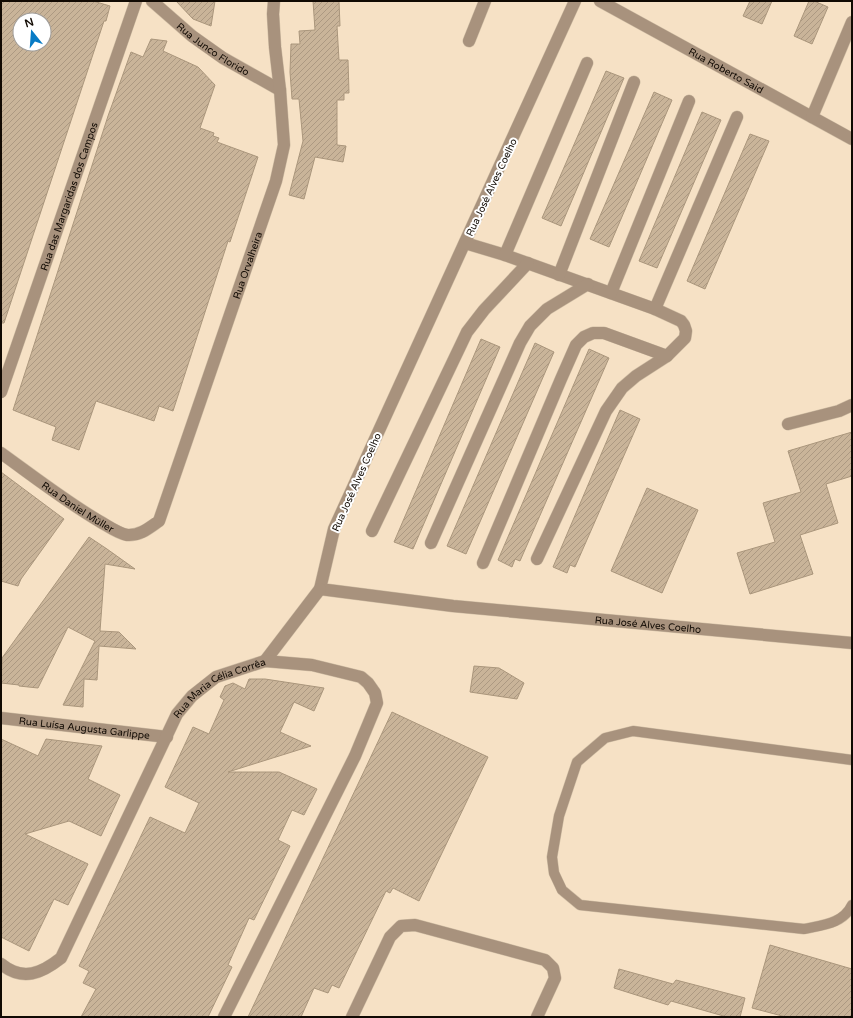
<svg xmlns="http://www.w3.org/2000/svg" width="853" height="1018" viewBox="0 0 853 1018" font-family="'Varela Round',sans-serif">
	<defs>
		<pattern id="building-hatch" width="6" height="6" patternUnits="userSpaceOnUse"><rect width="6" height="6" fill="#c9b499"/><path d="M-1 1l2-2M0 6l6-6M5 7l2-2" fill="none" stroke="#ac9982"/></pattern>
	</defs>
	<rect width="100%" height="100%" fill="#f6e1c5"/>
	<g fill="url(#building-hatch)" stroke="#aa967c" fill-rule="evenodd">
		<path d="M1,1H93L110,6L106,21H104L4,323H1ZM20,20H44V44H20Z"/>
		<path d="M176,1H215L211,26L193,19Z"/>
		<path d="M313,1H339L340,26H337L339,60H348L349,93H344V100H337V145L346,146L343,162L315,157L304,199L289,195L303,141L299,99H292L290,72L291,44H300L299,31L315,30Z"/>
		<path d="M750,1H772L762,24L743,16Z"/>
		<path d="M809,1H814L828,7L812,44L794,36Z"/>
		<path d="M151,39L167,41L163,51L198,67L215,85L200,128L214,133L213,136L219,138L217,142L258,157L230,242L228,241L173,411L159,406L154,421L96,401L79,450L52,440L56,427L13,410L108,116L131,52L143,57Z"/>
		<path d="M606,71L624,78L561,226L542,218Z"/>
		<path d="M654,92L672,100L609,247L590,239Z"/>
		<path d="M702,112L721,120L657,268L639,261Z"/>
		<path d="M750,134L769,141L705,289L687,281Z"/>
		<path d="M481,339L500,347L413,549L394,542Z"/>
		<path d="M535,343L554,352L466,554L447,546Z"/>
		<path d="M589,349L609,358L520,561L515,559L512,567L498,560Z"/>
		<path d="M620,410L640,419L575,567L570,565L567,573L553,567Z"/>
		<path d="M852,432V476L826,484L838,523L800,535L813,574L750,594L737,553L775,542L763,503L801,492L788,451Z"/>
		<path d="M1,472L64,519L21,579L18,586L1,581Z"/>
		<path d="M647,488L698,510L662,593L611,571Z"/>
		<path d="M89,537L107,549L135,569L105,564L100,631L119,632L136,649L99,646L97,680L84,679L83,707L63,705L95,641L68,627L38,688L19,686V685L1,683L2,658Z"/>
		<path d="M474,666L499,668L524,683L517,699L470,692Z"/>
		<path d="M249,679H265L324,688L314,711L294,702L280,732L311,746L228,772H279L317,789L304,815L292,810L278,840L290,846L254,920L249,918L228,965L232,967L208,1017H81L96,989L83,983L89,971L79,966L150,817L185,833L199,803L165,787L193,727L209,734L224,700L220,697L225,686L233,683L245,689Z"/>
		<path d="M392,712L488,757L419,901L393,888L390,893L386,891L339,988L332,985L328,993L314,988L301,1017H248Z"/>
		<path d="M1,739L38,756L46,739L102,746L88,779L120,795L101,836L69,821L25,834L88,864L68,905L54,899L29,951L1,937Z"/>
		<path d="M770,945L852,969V1017H786L752,1008Z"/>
		<path d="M619,969L673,984L676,980L745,998L740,1017H727L671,1001L668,1005L614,988Z"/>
	</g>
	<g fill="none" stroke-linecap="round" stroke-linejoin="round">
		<defs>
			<path id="lane" d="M852,760L633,731L605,738L577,762L559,816L552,857L554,873L562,890L580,905L804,929C822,925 843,924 852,905"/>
			<g id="street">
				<path id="s1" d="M152,1L192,36L223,58L280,90"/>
				<path id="s2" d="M575,1L334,529L320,589L453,606L852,643"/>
				<path id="s3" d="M600,1L852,139"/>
				<path d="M469,41L485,1"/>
				<path d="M812,117L852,22"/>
				<path d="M465,243L505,255L655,309L681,321L684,325L686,331L685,338L667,356L636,376L622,388L606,411L537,559"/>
				<path d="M505,255L587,63"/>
				<path d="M559,275L634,82"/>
				<path d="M611,293L689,101"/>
				<path d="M655,309L737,117"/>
				<path id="s4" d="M1,392L136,1"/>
				<path d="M788,424L839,411L852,405"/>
				<path id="s5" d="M1,453C33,476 65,501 99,521C108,526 117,533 127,535C140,536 149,528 159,521L276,181L284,145L280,90L275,47L273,14L274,1"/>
				<path d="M372,531L467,332L484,310L528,263"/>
				<path d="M431,543L520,343L530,326L547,309L588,284"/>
				<path d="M483,563L561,379L576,345L584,337L593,333H604L667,356"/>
				<path d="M265,661L320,589"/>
				<path id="s6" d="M1,718L167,737"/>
				<path id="s7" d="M1,964C23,982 42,973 61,958L177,714L192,696L216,677L265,661L312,665L361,677L368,683L375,693L377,703L355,756L224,1017"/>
				<path d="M352,1017L390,937L401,926L415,925L545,960L553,968L555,978L537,1017"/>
			</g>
		</defs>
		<use href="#lane" stroke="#d1bfa6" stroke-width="11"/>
		<use href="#street" stroke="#d1bfa6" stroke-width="13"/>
		<use href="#lane" stroke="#a8927d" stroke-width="10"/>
		<use href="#street" stroke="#a8927d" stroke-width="12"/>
	</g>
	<g text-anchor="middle" stroke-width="4" stroke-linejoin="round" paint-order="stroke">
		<g font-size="10" fill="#110a03" stroke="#fff">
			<text dy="4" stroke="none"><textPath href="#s1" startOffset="78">Rua Junco Florido</textPath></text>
			<text dy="4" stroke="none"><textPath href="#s3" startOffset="144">Rua Roberto Said</textPath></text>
			<text transform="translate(491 187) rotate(-65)" y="4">Rua José Alves Coelho</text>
			<text dy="4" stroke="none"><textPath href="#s4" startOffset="207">Rua das Margaridas dos Campos</textPath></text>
			<text dy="4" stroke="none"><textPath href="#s5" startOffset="457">Rua Orvalheira</textPath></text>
			<text transform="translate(356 482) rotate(-66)" y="4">Rua José Alves Coelho</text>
			<text dy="4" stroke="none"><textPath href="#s5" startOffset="94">Rua Daniel Müller</textPath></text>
			<text dy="4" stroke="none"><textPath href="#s2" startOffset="972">Rua José Alves Coelho</textPath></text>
			<text dy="4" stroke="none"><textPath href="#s7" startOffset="388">Rua Maria Célia Corrêa</textPath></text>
			<text dy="4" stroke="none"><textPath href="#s6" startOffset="84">Rua Luísa Augusta Garlippe</textPath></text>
		</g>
	</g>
	<rect width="853" height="1018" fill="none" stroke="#110a03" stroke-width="4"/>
	<g transform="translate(32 32) rotate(343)"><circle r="19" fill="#ffffff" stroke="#a09d9a"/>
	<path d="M0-3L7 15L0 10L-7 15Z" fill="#087bc5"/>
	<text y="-6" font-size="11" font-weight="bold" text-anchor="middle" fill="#110a03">N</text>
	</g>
</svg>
